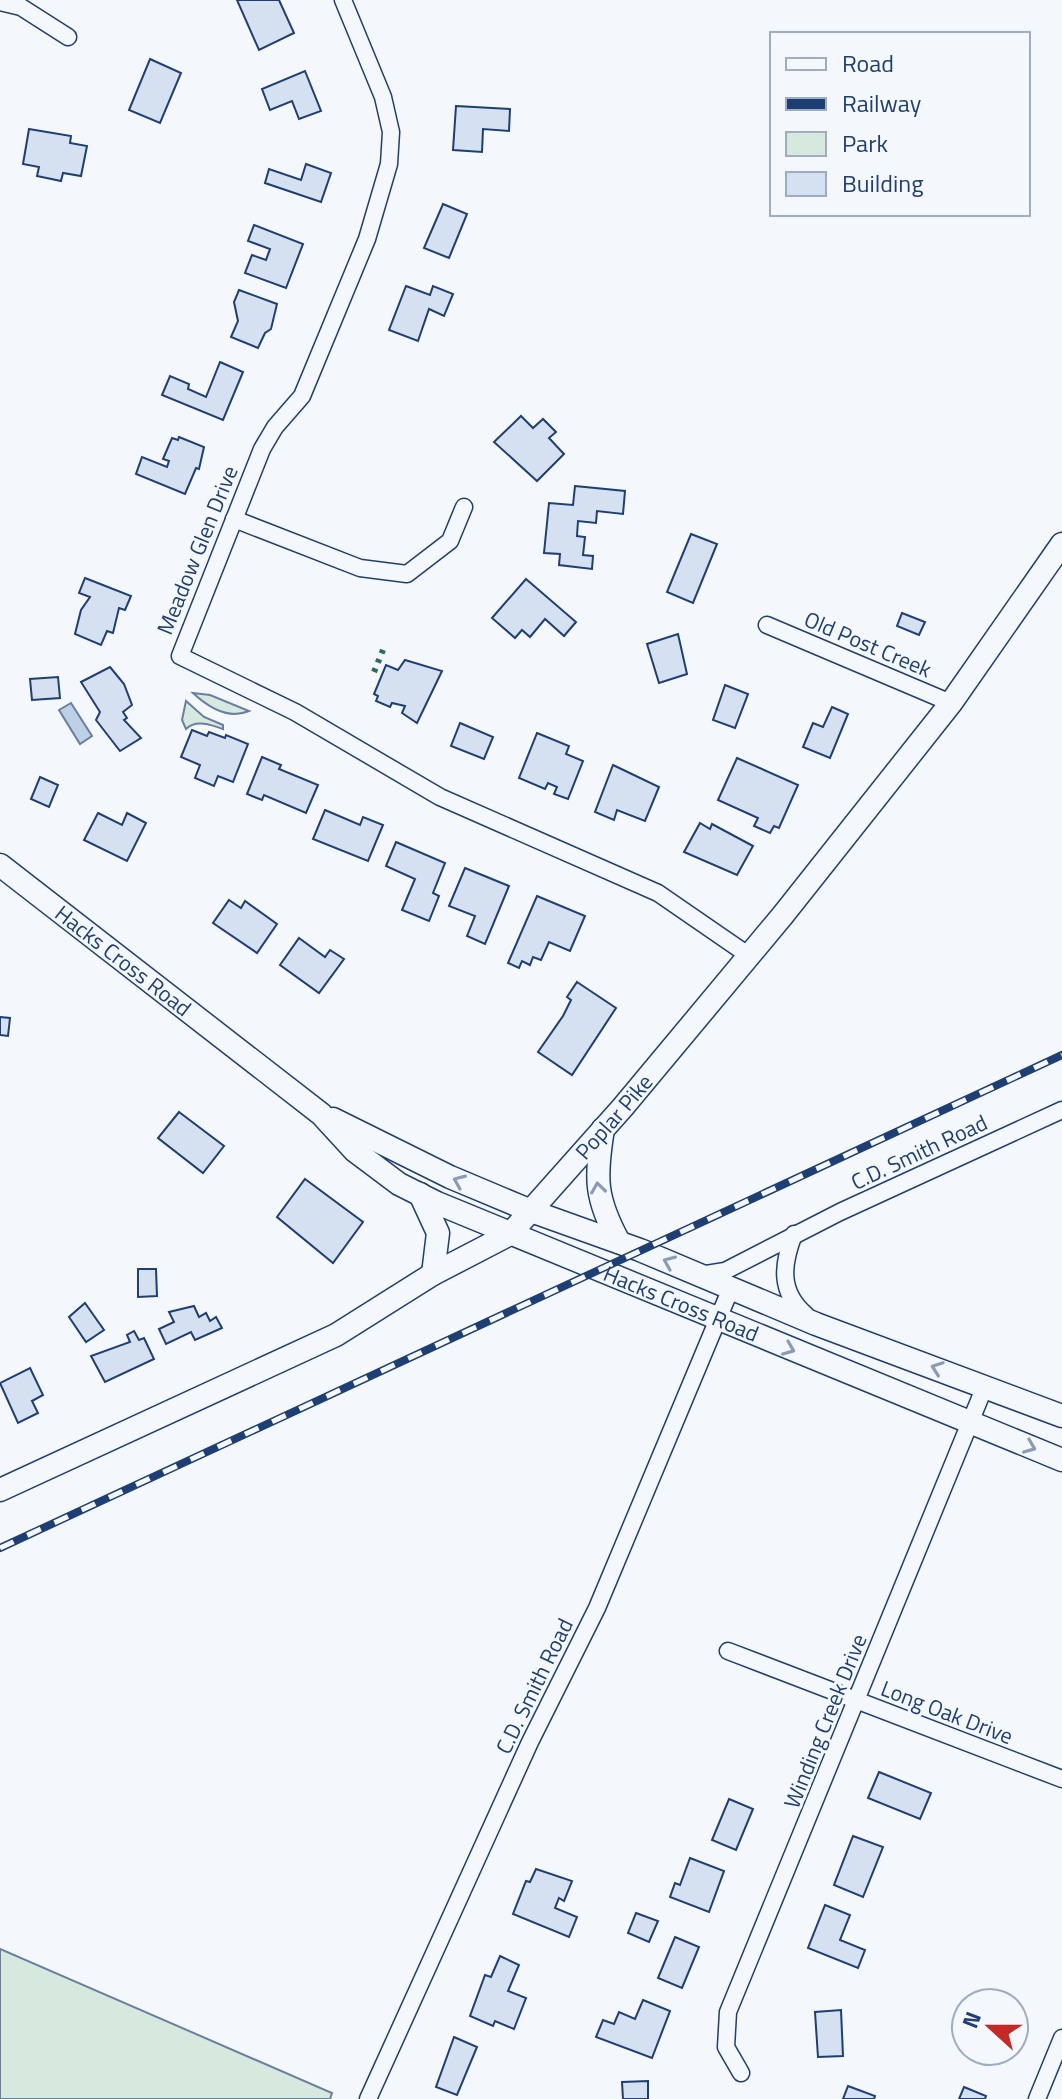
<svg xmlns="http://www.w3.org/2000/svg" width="1062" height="2099" viewBox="0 0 1062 2099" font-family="'Titillium Web',sans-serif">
	<rect width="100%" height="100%" fill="#f4f7fb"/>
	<g fill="#d7e8df" stroke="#687fa3" stroke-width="2">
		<path d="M193,693L210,695L249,711C228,720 208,707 193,693Z"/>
		<path d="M186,701L204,717L223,725V729C212,725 196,719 186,729L182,720Z"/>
		<path d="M0,1949L332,2093L330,2099H0Z"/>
	</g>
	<path fill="#bed0e5" stroke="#687fa3" stroke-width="2" d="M71,703L92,736L80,744L59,710Z"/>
	<g fill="#d5e0f0" stroke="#1d3f73" stroke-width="2">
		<path d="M237,0H279L294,33L259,50Z"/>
		<path d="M150,59L181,73L160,123L129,110Z"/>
		<path d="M305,71L321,111L299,119L292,101L270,110L262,89Z"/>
		<path d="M456,106L510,109L509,131L483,129L482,152L453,150Z"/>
		<path d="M29,129L71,136L70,143L87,146L81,176L63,173L61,181L37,176L39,167L23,164Z"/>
		<path d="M306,164L331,173L321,202L265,183L269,169L301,180Z"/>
		<path d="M443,204L467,214L449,258L424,248Z"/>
		<path d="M254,225L303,244L286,288L245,273L252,255L266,260L270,249L248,241Z"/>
		<path d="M406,286L430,295L433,286L453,294L444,316L429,309L418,341L389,330Z"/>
		<path d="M239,290L277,304L271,329L265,333L258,348L231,337L238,321L234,302Z"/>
		<path d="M220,362L243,372L223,420L162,395L170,376L189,384L188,389L206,397Z"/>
		<path d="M521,416L533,428L543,419L556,432L549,438L564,454L537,481L494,442Z"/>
		<path d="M179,437L204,447L199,469L196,468L185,494L136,474L142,457L167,467L169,461L163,459L172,438L178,440Z"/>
		<path d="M575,486L625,491L623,514L597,511L596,523L578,521L577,536L585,537L583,555L593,556L592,569L559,565L560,554L544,553L549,503L573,505Z"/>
		<path d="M691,534L717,544L693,603L667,592Z"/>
		<path d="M85,578L131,596L125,610L119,608L113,633L107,631L101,645L75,634L81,610L90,597L79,593Z"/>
		<path d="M526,579L576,622L564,636L545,619L530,637L522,630L515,638L492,618Z"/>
		<path d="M902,613L925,622L919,635L897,626Z"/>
		<path d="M678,634L687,674L659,683L647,644Z"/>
		<path d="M405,660L442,671L417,723L402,713L405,706L392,703L390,707L376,701L378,696L374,694L386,665L398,670Z"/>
		<path d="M110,667L124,684L132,705L123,712L127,718L124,720L141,738L120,751L96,720L100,712L81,682Z"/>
		<path d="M58,677L60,698L32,700L30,679Z"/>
		<path d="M725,685L748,694L735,728L713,720Z"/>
		<path d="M832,707L848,714L830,758L803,747L813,723L823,727Z"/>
		<path d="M460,723L493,737L484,759L451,746Z"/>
		<path d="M192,730L207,736L209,732L225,738L226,735L248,744L233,782L218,776L214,786L195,778L200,765L181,757Z"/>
		<path d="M537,733L569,746L566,754L583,761L568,799L554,794L557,787L548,783L545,789L519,778Z"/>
		<path d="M262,757L281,765L279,769L318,785L306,813L264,795L262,800L247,794Z"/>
		<path d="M737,758L798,785L779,828L774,826L770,833L754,826L758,818L718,800Z"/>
		<path d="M613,765L659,787L645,821L617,810L614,820L595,812Z"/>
		<path d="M40,777L58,785L49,807L31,799Z"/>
		<path d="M325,810L360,825L363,817L383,825L368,861L313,839Z"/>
		<path d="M98,813L122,825L127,813L146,823L127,861L84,840Z"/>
		<path d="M700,823L710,829L712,824L753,846L737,875L684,852Z"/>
		<path d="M396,842L445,863L433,893L439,896L429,921L402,910L415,879L386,866Z"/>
		<path d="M465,868L509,886L485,944L467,936L475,916L449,906Z"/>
		<path d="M537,896L585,916L570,951L549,942L541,960L533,957L530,965L522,961L519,968L508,963Z"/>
		<path d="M229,900L241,908L245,901L277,924L257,953L213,923Z"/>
		<path d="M299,938L325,957L330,950L344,959L319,993L280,965Z"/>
		<path d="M577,982L616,1008L572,1075L538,1052L563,1016L571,1000L567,997Z"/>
		<path d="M0,1017L10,1018L8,1036L0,1035Z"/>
		<path d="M179,1112L224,1146L203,1173L158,1138Z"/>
		<path d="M305,1179L363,1222L333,1263L277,1217Z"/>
		<path d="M138,1269H156L157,1296L138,1297Z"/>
		<path d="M85,1303L104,1330L86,1342L69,1317Z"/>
		<path d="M194,1306L199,1317L206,1313L210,1321L216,1317L222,1328L195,1340L191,1332L166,1344L159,1329L174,1322L169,1312Z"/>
		<path d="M134,1331L139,1340L144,1338L154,1359L105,1382L91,1356L130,1342L127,1335Z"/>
		<path d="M30,1368L43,1395L32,1401L38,1413L18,1423L0,1383Z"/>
		<path d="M879,1772L931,1793L920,1819L868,1798Z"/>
		<path d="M729,1799L753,1809L736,1850L712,1840Z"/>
		<path d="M853,1836L883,1847L863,1897L834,1885Z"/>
		<path d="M690,1858L724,1871L709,1912L670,1897L675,1883L680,1885Z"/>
		<path d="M536,1869L572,1881L564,1901L559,1898L555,1908L577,1917L569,1937L513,1914L526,1881L530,1882Z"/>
		<path d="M825,1905L850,1915L840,1940L865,1950L858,1968L808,1948Z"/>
		<path d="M636,1913L658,1921L649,1942L628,1933Z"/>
		<path d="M675,1937L699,1947L682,1988L658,1978Z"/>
		<path d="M500,1956L519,1965L508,1991L526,1998L514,2029L495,2021L493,2026L470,2016L485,1975L491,1977Z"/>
		<path d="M643,2000L670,2011L652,2058L596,2037L603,2020L614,2024L619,2012L635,2019Z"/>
		<path d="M841,2010L843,2056L818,2057L815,2012Z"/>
		<path d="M454,2037L477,2047L457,2095L436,2087Z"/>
		<path d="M976,2051H1004L1000,2062Z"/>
		<path d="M648,2081V2099H623L622,2082Z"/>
		<path d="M848,2086L875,2096L874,2099H843Z"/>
		<path d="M964,2087L986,2096L985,2099H959Z"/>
	</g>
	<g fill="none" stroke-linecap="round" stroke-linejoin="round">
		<defs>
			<g id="street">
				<path d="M343,0L383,97L391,132L389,164L367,239L302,396L275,427L262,449L180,656L295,712L440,797L658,893L748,955"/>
				<path d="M0,2L21,7L68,37"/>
				<path d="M234,519L360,568L407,574L450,541L464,507"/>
				<path d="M767,625L951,703"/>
				<path d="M794,1234C782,1265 779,1292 806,1315"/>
				<path d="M700,1275L725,1271L840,1212L1062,1110"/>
				<path d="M728,1651L1062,1779"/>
				<path d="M741,2073L726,2047L728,2012L985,1386"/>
				<path d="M368,2099L530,1742L597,1608L731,1288"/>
				<path d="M1037,2099L1062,2038"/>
			</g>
			<g id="secondary">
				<path id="s1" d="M0,865L321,1114L355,1151L399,1184L437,1203L1062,1460"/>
				<path d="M333,1119L450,1177L531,1211L640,1250L816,1324L1062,1416"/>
				<path d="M603,1129C595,1178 595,1198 619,1242"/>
				<path d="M420,1194L438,1233L433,1274"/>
				<path id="s2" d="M0,1490L336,1335L433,1274L510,1234L623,1107L783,915L951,703L1062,544"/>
			</g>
		</defs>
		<use href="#street" stroke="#1d3f73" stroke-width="19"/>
		<use href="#secondary" stroke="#1d3f73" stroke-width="25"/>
		<use href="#street" stroke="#f4f7fb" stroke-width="16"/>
		<use href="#secondary" stroke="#f4f7fb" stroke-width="22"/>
		<defs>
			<path id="rail" d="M0,1548L1062,1055"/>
		</defs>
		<use href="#rail" stroke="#1d3f73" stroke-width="8"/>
		<use href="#rail" stroke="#f4f7fb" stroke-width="5" stroke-dasharray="15" stroke-linecap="butt"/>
		<path stroke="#2c6c60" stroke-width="6" stroke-dasharray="4 6" stroke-linecap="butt" d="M374,672L385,645"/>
	</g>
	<defs><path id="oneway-chevron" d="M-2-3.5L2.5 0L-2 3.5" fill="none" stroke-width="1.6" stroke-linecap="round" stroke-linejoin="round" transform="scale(2)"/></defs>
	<g stroke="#889bb7">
		<use href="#oneway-chevron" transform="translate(459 1181) rotate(-157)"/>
		<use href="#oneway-chevron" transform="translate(598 1188) rotate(-98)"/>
		<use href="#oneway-chevron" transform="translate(669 1262) rotate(-157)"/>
		<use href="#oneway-chevron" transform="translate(789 1349) rotate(22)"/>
		<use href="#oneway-chevron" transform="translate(937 1368) rotate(-160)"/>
		<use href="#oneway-chevron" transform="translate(1030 1447) rotate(22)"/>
	</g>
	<g text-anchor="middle" stroke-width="6" stroke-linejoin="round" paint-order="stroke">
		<g font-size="22" fill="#1d3f73" stroke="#f4f7fb">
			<text transform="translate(197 550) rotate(-68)" y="8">Meadow Glen Drive</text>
			<text transform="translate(868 644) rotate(23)" y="8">Old Post Creek</text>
			<text dy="8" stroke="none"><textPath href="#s1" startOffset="156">Hacks Cross Road</textPath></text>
			<text dy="8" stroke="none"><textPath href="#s2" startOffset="728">Poplar Pike</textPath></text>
			<text transform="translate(919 1152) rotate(-25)" y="8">C.D. Smith Road</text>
			<text dy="8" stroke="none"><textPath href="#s1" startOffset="818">Hacks Cross Road</textPath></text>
			<text transform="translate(534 1686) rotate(-64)" y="8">C.D. Smith Road</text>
			<text transform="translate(947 1712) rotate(21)" y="8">Long Oak Drive</text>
			<text transform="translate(825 1721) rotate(-68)" y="8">Winding Creek Drive</text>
		</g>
	</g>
	<rect x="770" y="32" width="260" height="184" fill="#f4f7fb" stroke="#9eadc5" stroke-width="2"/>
	<rect x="786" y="58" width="40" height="12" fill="#f4f7fb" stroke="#9eadc5" stroke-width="2"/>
	<text x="842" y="72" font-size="24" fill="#1d3f73">Road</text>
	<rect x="786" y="98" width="40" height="12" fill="#1d3f73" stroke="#9eadc5" stroke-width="2"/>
	<text x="842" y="112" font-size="24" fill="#1d3f73">Railway</text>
	<rect x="786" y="132" width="40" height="24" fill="#d7e8df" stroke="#9eadc5" stroke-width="2"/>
	<text x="842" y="152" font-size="24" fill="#1d3f73">Park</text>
	<rect x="786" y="172" width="40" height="24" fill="#d5e0f0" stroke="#9eadc5" stroke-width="2"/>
	<text x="842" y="192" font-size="24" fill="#1d3f73">Building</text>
	<g transform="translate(990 2027) rotate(291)"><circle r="38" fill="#f4f7fb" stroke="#9eadc5" stroke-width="2"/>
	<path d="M0-6L14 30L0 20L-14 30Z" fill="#c62828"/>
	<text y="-12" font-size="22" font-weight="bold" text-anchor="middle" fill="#1d3f73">N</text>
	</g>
</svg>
